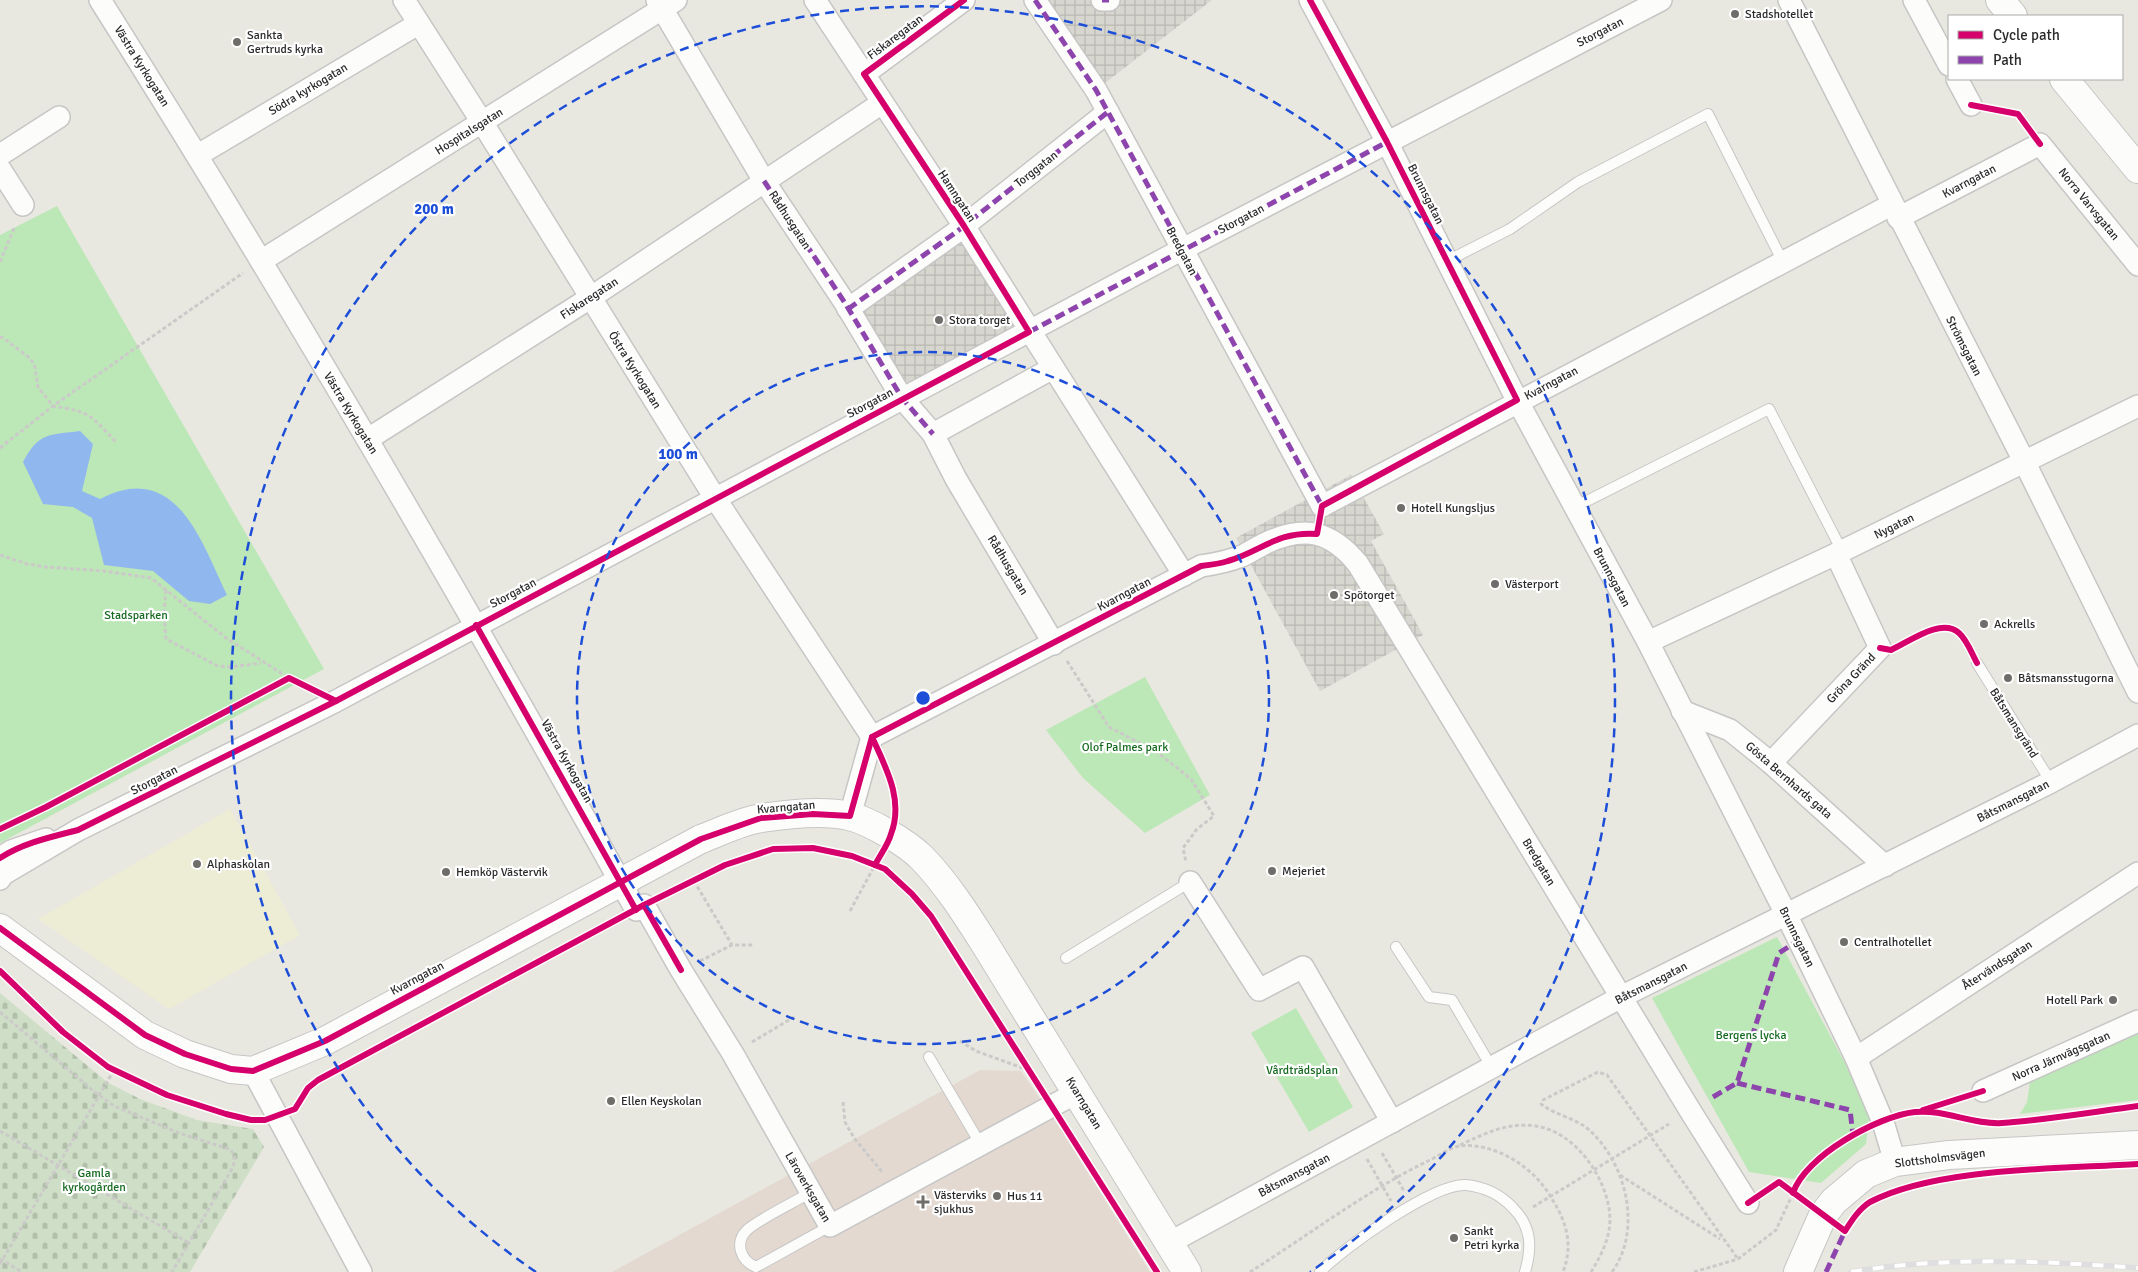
<svg xmlns="http://www.w3.org/2000/svg" width="2138" height="1272" viewBox="0 0 2138 1272" font-family="Signika,sans-serif">
	<defs>
		<pattern id="cemetery-stones" width="16" height="16" patternUnits="userSpaceOnUse" patternTransform="scale(1.25)"><rect width="16" height="16" fill="#cfdfc7"/><path d="M2 7V4a2 2 0 0 1 4 0v3zM10 15v-3a2 2 0 0 1 4 0v3z" fill="#b2c0ab"/></pattern>
		<pattern id="plaza-grid" width="8" height="8" patternUnits="userSpaceOnUse" patternTransform="scale(1.25)"><rect width="8" height="8" fill="#d7d6cf"/><path d="M0 4h8M4 0v8" fill="none" stroke="#b9b8b2"/></pattern>
	</defs>
	<rect width="100%" height="100%" fill="#e9e8e0"/>
	<path fill="#edecd4" d="M230,809L300,935L169,1009L38,919Z"/>
	<path fill="#e3d9d1" d="M980,1070L1021,1071L1058,1125L1150,1272H612Z"/>
	<g fill="#bce7b7">
		<path d="M57,206L324,669L0,843V235Z"/>
		<path d="M1145,677L1210,795L1145,833L1083,778L1046,730Z"/>
		<path d="M1777,937L1845,1063L1869,1117L1866,1144L1821,1183L1749,1172L1652,998Z"/>
		<path d="M1296,1008L1353,1107L1309,1132L1251,1033Z"/>
		<path d="M2138,1034V1100L2020,1114L2027,1102L2030,1082Z"/>
	</g>
	<path fill="url(#cemetery-stones)" d="M0,993L107,1082L140,1099L197,1120L253,1129L264,1147L190,1272H0Z"/>
	<g fill="url(#plaza-grid)">
		<path d="M1035,0H1212L1096,90Z"/>
		<path d="M964,226L1029,332L902,398L848,309Z"/>
		<path d="M1351,475L1384,534L1371,541L1423,635L1320,691L1236,538Z"/>
	</g>
	<path fill="#91b8ee" d="M80,431L93,444L82,491L100,499C176,459 201,541 227,595L210,604L189,601L153,571L104,565L92,518L73,507L43,504L23,462C39,432 49,435 80,431Z"/>
	<g fill="none" stroke-linecap="round" stroke-linejoin="round">
		<defs>
			<g id="lane">
				<path d="M1447,261L1510,229L1578,182L1708,114L1783,262"/>
				<path d="M1575,507L1769,409L1842,551"/>
				<path d="M1977,663L2051,782"/>
				<path d="M1396,947L1429,997L1452,1000L1492,1068"/>
				<path d="M1066,958L1190,882"/>
				<path d="M929,1057L981,1145"/>
				<path d="M811,1192C795,1202 759,1219 747,1230C734,1243 741,1261 756,1267L830,1226"/>
				<path d="M1320,1272C1343,1248 1434,1183 1466,1185C1485,1187 1501,1195 1513,1208C1532,1227 1532,1248 1525,1272"/>
			</g>
			<g id="street">
				<path d="M100,0C288,298 465,602 636,910"/>
				<path d="M404,0L482,122L715,498L872,737"/>
				<path d="M657,0L764,181L845,303L902,398L933,434L956,479L1054,644"/>
				<path d="M815,0L964,226L1184,575"/>
				<path d="M1035,0L1096,90L1322,506"/>
				<path d="M1102,0H1109"/>
				<path d="M1310,0L1387,142L1517,400L1648,642L1787,916L1856,1058L1883,1122L1895,1162"/>
				<path d="M1789,0L2024,461L2138,692"/>
				<path d="M1914,0L1949,65"/>
				<path d="M864,74L964,0"/>
				<path d="M1957,79L1971,105"/>
				<path d="M0,155L59,117"/>
				<path d="M198,155L418,24"/>
				<path d="M0,169L23,205"/>
				<path d="M1898,218L2040,144L2138,265"/>
				<path d="M261,261L676,0"/>
				<path d="M848,309L955,233L1108,112"/>
				<path d="M933,434L1053,368"/>
				<path d="M368,439L590,298L882,103"/>
				<path d="M1322,506L1891,205"/>
				<path d="M1648,642L1836,554L2138,406"/>
				<path d="M1682,711L1730,730L1771,763L1885,866"/>
				<path d="M1771,763L1880,648L1836,554"/>
				<path d="M850,816L872,737L1201,566C1215,564 1229,561 1242,556C1250,552 1258,547 1266,543C1305,525 1331,531 1358,564L1691,1112L1748,1203"/>
				<path d="M0,858L11,851L46,839"/>
				<path d="M0,879L2,875L78,830L336,701L1181,250L1661,0"/>
				<path d="M1190,882L1259,990L1303,967L1392,1122"/>
				<path d="M644,905L681,970L733,1054L830,1226L1078,1092"/>
				<path d="M1856,1058L2138,873"/>
				<path d="M253,1071L361,1272"/>
				<path d="M1983,1091L2138,1021"/>
				<path d="M1169,1243L1621,997L2051,782L2138,735"/>
			</g>
			<g id="secondary">
				<path d="M2000,0L2013,16"/>
				<path d="M2064,79L2138,169"/>
				<path d="M0,928L145,1035L185,1054L231,1069L253,1071L325,1041L701,839C720,832 741,821 762,818C788,814 823,810 849,816C870,821 907,843 922,858C947,884 966,914 985,944L1187,1272"/>
				<path d="M1798,1272L1823,1215L1834,1201L1866,1174L1895,1162L1949,1155L2138,1145"/>
			</g>
		</defs>
		<use href="#lane" stroke="#c7c6c6" stroke-width="12"/>
		<use href="#street" stroke="#c7c6c6" stroke-width="24"/>
		<use href="#secondary" stroke="#c7c6c6" stroke-width="30"/>
		<g stroke="#cbcac9" stroke-width="3" stroke-dasharray="4 2.5" stroke-linecap="butt">
			<path d="M0,262L15,226"/>
			<path d="M0,338L2,337L31,359L35,367L38,387L53,406C92,412 91,416 117,443"/>
			<path d="M0,448L53,406L243,273"/>
			<path d="M0,555L27,564L46,567L104,571L151,578L226,638L289,678"/>
			<path d="M166,590L164,613L166,639L218,666L231,667L261,663"/>
			<path d="M1067,661L1109,727L1157,752L1191,779L1214,816L1197,829L1183,848L1186,862"/>
			<path d="M694,881L732,945"/>
			<path d="M850,911L875,865"/>
			<path d="M700,961L732,945H754"/>
			<path d="M0,1012L96,1093L114,1106L179,1133L229,1149C236,1154 235,1159 233,1167L172,1272"/>
			<path d="M960,1041L976,1051L1028,1070L1032,1067"/>
			<path d="M752,1042L794,1017"/>
			<path d="M843,1102L845,1122L854,1138L883,1173"/>
			<path d="M0,1131L189,1243"/>
			<path d="M1460,1145C1486,1133 1507,1122 1536,1126C1576,1132 1609,1180 1610,1219C1610,1238 1601,1256 1591,1272"/>
			<path d="M1382,1153L1404,1191"/>
			<path d="M1367,1159L1391,1201"/>
			<path d="M1620,1175L1720,1239"/>
			<path d="M1533,1207L1669,1124"/>
			<path d="M0,1259L22,1272"/>
			<path d="M0,1264L114,1070"/>
			<path d="M1250,1272C1307,1236 1368,1190 1428,1161C1437,1157 1449,1148 1459,1146C1492,1142 1529,1164 1547,1191C1564,1217 1575,1240 1563,1272"/>
			<path d="M1612,1272C1643,1229 1626,1162 1588,1129C1575,1118 1555,1115 1541,1104L1543,1100L1598,1072L1607,1075L1738,1259"/>
			<path d="M1694,1272L1738,1259L1776,1230L1793,1193"/>
		</g>
		<use href="#lane" stroke="#fcfcfa" stroke-width="10"/>
		<use href="#street" stroke="#fcfcfa" stroke-width="21"/>
		<use href="#secondary" stroke="#fcfcfa" stroke-width="28"/>
		<defs>
			<path id="rail" d="M1851,1272C1945,1256 2043,1261 2138,1268"/>
		</defs>
		<use href="#rail" stroke="#dedddf" stroke-width="5.5"/>
		<use href="#rail" stroke="#fff" stroke-width="4" stroke-dasharray="11" stroke-linecap="butt"/>
		<g stroke="#8e44ad" stroke-width="5" stroke-dasharray="10 5" stroke-linecap="butt">
			<path d="M1035,0L1096,90L1322,506"/>
			<path d="M1102,0H1109"/>
			<path d="M764,181L845,303L902,398L933,434"/>
			<path d="M848,309L955,233L1108,112"/>
			<path d="M1029,332L1387,142"/>
			<path d="M1737,1083L1850,1110L1853,1135"/>
			<path d="M1713,1097L1737,1083L1779,953L1799,940"/>
			<path d="M1826,1272L1845,1231"/>
		</g>
		<defs>
			<g id="cycleway">
				<path d="M1971,105L2018,114L2040,144"/>
				<path d="M476,625L636,910"/>
				<path d="M1880,648L1891,650C1909,642 1941,617 1959,633C1967,640 1972,654 1977,663"/>
				<path d="M872,737C886,768 904,800 891,834C888,845 880,855 875,865"/>
				<path d="M0,829L46,807L289,678L336,701"/>
				<path d="M0,858C23,843 51,837 78,830L336,701L1029,332L964,226L864,74L964,0"/>
				<path d="M644,905L681,970"/>
				<path d="M0,928L145,1035L185,1054L231,1069L253,1071L325,1041L701,839L761,818L813,814L850,816L872,737L1201,566C1210,565 1219,564 1228,561C1262,551 1277,531 1317,534L1322,506L1517,400L1387,142L1310,0"/>
				<path d="M0,971L63,1032L108,1067L167,1095L226,1114L251,1120H265L295,1109L308,1088L318,1080L644,905L725,865L773,849L813,848L852,856L885,869L912,894L931,916L1157,1272"/>
				<path d="M1923,1110L1983,1091"/>
				<path d="M1793,1193C1805,1156 1878,1116 1915,1112C1944,1109 1973,1125 2002,1123C2047,1120 2093,1112 2138,1106"/>
				<path d="M1748,1203L1779,1182L1845,1231C1852,1220 1859,1209 1870,1202C1937,1167 2062,1169 2138,1164"/>
			</g>
		</defs>
		<use href="#cycleway" stroke="#fff" stroke-width="9"/>
		<use href="#cycleway" stroke="#d6006c" stroke-width="6"/>
	</g>
	<g fill="none" stroke="#1d4ed8" stroke-width="2.5" stroke-dasharray="9 6">
		<circle cx="923" cy="698" r="346"/>
		<path d="M536 1272A692 692 0 1 1 1310 1272"/>
	</g>
	<g fill="#6e6d6a" stroke="#fff" stroke-width="2">
		<circle cx="1735" cy="14" r="5"/>
		<circle cx="237" cy="42" r="5"/>
		<circle cx="939" cy="320" r="5"/>
		<circle cx="1401" cy="508" r="5"/>
		<circle cx="1495" cy="584" r="5"/>
		<circle cx="1334" cy="595" r="5"/>
		<circle cx="1984" cy="624" r="5"/>
		<circle cx="2008" cy="678" r="5"/>
		<circle cx="197" cy="864" r="5"/>
		<circle cx="1272" cy="871" r="5"/>
		<circle cx="446" cy="872" r="5"/>
		<circle cx="1844" cy="942" r="5"/>
		<circle cx="2113" cy="1000" r="5"/>
		<circle cx="611" cy="1101" r="5"/>
		<circle cx="997" cy="1196" r="5"/>
		<path d="M920.5 1194.5h5v5h5v5h-5v5h-5v-5h-5v-5h5z"/>
		<circle cx="1454" cy="1238" r="5"/>
	</g>
	<g text-anchor="middle" stroke-width="4.5" stroke-linejoin="round" paint-order="stroke">
		<g font-size="12" fill="#2b2b2b" stroke="#fff" text-anchor="start">
			<text x="1745" y="18">Stadshotellet</text>
			<text x="247" y="39">Sankta<tspan x="247" dy="14">Gertruds kyrka</tspan></text>
			<text x="949" y="324">Stora torget</text>
			<text x="1411" y="512">Hotell Kungsljus</text>
			<text x="1505" y="588">Västerport</text>
			<text x="1344" y="599">Spötorget</text>
			<text x="1994" y="628">Ackrells</text>
			<text x="2018" y="682">Båtsmansstugorna</text>
			<text x="207" y="868">Alphaskolan</text>
			<text x="1282" y="875">Mejeriet</text>
			<text x="456" y="876">Hemköp Västervik</text>
			<text x="1854" y="946">Centralhotellet</text>
			<text x="2103" y="1004" text-anchor="end">Hotell Park</text>
			<text x="621" y="1105">Ellen Keyskolan</text>
			<text x="934" y="1199">Västerviks<tspan x="934" dy="14">sjukhus</tspan></text>
			<text x="1007" y="1200">Hus 11</text>
			<text x="1464" y="1235">Sankt<tspan x="1464" dy="14">Petri kyrka</tspan></text>
		</g>
		<g font-size="12" fill="#2b2b2b" stroke="#fff">
			<text transform="translate(1600 32) rotate(-27)" y="4">Storgatan</text>
			<text transform="translate(895 37) rotate(-37)" y="4">Fiskaregatan</text>
			<text transform="translate(142 66) rotate(58)" y="4">Västra Kyrkogatan</text>
			<text transform="translate(308 89) rotate(-31)" y="4">Södra kyrkogatan</text>
			<text transform="translate(469 131) rotate(-32)" y="4">Hospitalsgatan</text>
			<text transform="translate(1036 169) rotate(-38)" y="4">Torggatan</text>
			<text transform="translate(1969 181) rotate(-28)" y="4">Kvarngatan</text>
			<text transform="translate(1426 194) rotate(63)" y="4">Brunnsgatan</text>
			<text transform="translate(957 196) rotate(57)" y="4">Hamngatan</text>
			<text transform="translate(2089 204) rotate(51)" y="4">Norra Varvsgatan</text>
			<text transform="translate(1241 219) rotate(-28)" y="4">Storgatan</text>
			<text transform="translate(790 220) rotate(57)" y="4">Rådhusgatan</text>
			<text transform="translate(1182 251) rotate(62)" y="4">Bredgatan</text>
			<text transform="translate(589 298) rotate(-33)" y="4">Fiskaregatan</text>
			<text transform="translate(1964 346) rotate(63)" y="4">Strömsgatan</text>
			<text transform="translate(635 370) rotate(58)" y="4">Östra Kyrkogatan</text>
			<text transform="translate(1551 383) rotate(-28)" y="4">Kvarngatan</text>
			<text transform="translate(870 403) rotate(-28)" y="4">Storgatan</text>
			<text transform="translate(351 413) rotate(59)" y="4">Västra Kyrkogatan</text>
			<text transform="translate(1894 526) rotate(-26)" y="4">Nygatan</text>
			<text transform="translate(1008 565) rotate(59)" y="4">Rådhusgatan</text>
			<text transform="translate(1612 577) rotate(62)" y="4">Brunnsgatan</text>
			<text transform="translate(513 593) rotate(-28)" y="4">Storgatan</text>
			<text transform="translate(1124 594) rotate(-28)" y="4">Kvarngatan</text>
			<text transform="translate(1851 678) rotate(-46)" y="4">Gröna Gränd</text>
			<text transform="translate(2014 723) rotate(58)" y="4">Båtsmansgränd</text>
			<text transform="translate(567 761) rotate(61)" y="4">Västra Kyrkogatan</text>
			<text transform="translate(154 780) rotate(-27)" y="4">Storgatan</text>
			<text transform="translate(1789 780) rotate(41)" y="4">Gösta Bernhards gata</text>
			<text transform="translate(2013 801) rotate(-27)" y="4">Båtsmansgatan</text>
			<text transform="translate(786 807) rotate(-5)" y="4">Kvarngatan</text>
			<text transform="translate(1539 862) rotate(59)" y="4">Bredgatan</text>
			<text transform="translate(1797 937) rotate(64)" y="4">Brunnsgatan</text>
			<text transform="translate(1997 965) rotate(-33)" y="4">Återvändsgatan</text>
			<text transform="translate(417 978) rotate(-28)" y="4">Kvarngatan</text>
			<text transform="translate(1651 983) rotate(-27)" y="4">Båtsmansgatan</text>
			<text transform="translate(2061 1056) rotate(-24)" y="4">Norra Järnvägsgatan</text>
			<text transform="translate(1084 1103) rotate(59)" y="4">Kvarngatan</text>
			<text transform="translate(1940 1158) rotate(-7)" y="4">Slottsholmsvägen</text>
			<text transform="translate(1294 1175) rotate(-28)" y="4">Båtsmansgatan</text>
			<text transform="translate(808 1187) rotate(60)" y="4">Läroverksgatan</text>
		</g>
		<g font-size="12" fill="#176b21" stroke="#fff">
			<text x="136" y="619">Stadsparken</text>
			<text x="1125" y="751">Olof Palmes park</text>
			<text x="1751" y="1039">Bergens lycka</text>
			<text x="1302" y="1074">Vårdträdsplan</text>
			<text x="94" y="1177">Gamla<tspan x="94" dy="14">kyrkogården</tspan></text>
		</g>
	</g>
	<circle cx="923" cy="698" r="8" fill="#1d4ed8" stroke="#fff" stroke-width="2.5"/>
	<g font-size="15" text-anchor="middle" font-weight="bold" fill="#1d4ed8" stroke="#fff" stroke-width="4.5" stroke-linejoin="round" paint-order="stroke">
		<text x="434" y="214">200 m</text>
		<text x="678" y="459">100 m</text>
	</g>
	<rect x="1948" y="15" width="175" height="65" fill="#ffffff" stroke="#aaaaaa"/>
	<rect x="1958" y="31" width="25" height="8" fill="#d6006c" stroke="#aaaaaa"/>
	<text x="1993" y="40" font-size="15" fill="#2b2b2b">Cycle path</text>
	<rect x="1958" y="56" width="25" height="8" fill="#8e44ad" stroke="#aaaaaa"/>
	<text x="1993" y="65" font-size="15" fill="#2b2b2b">Path</text>
</svg>
